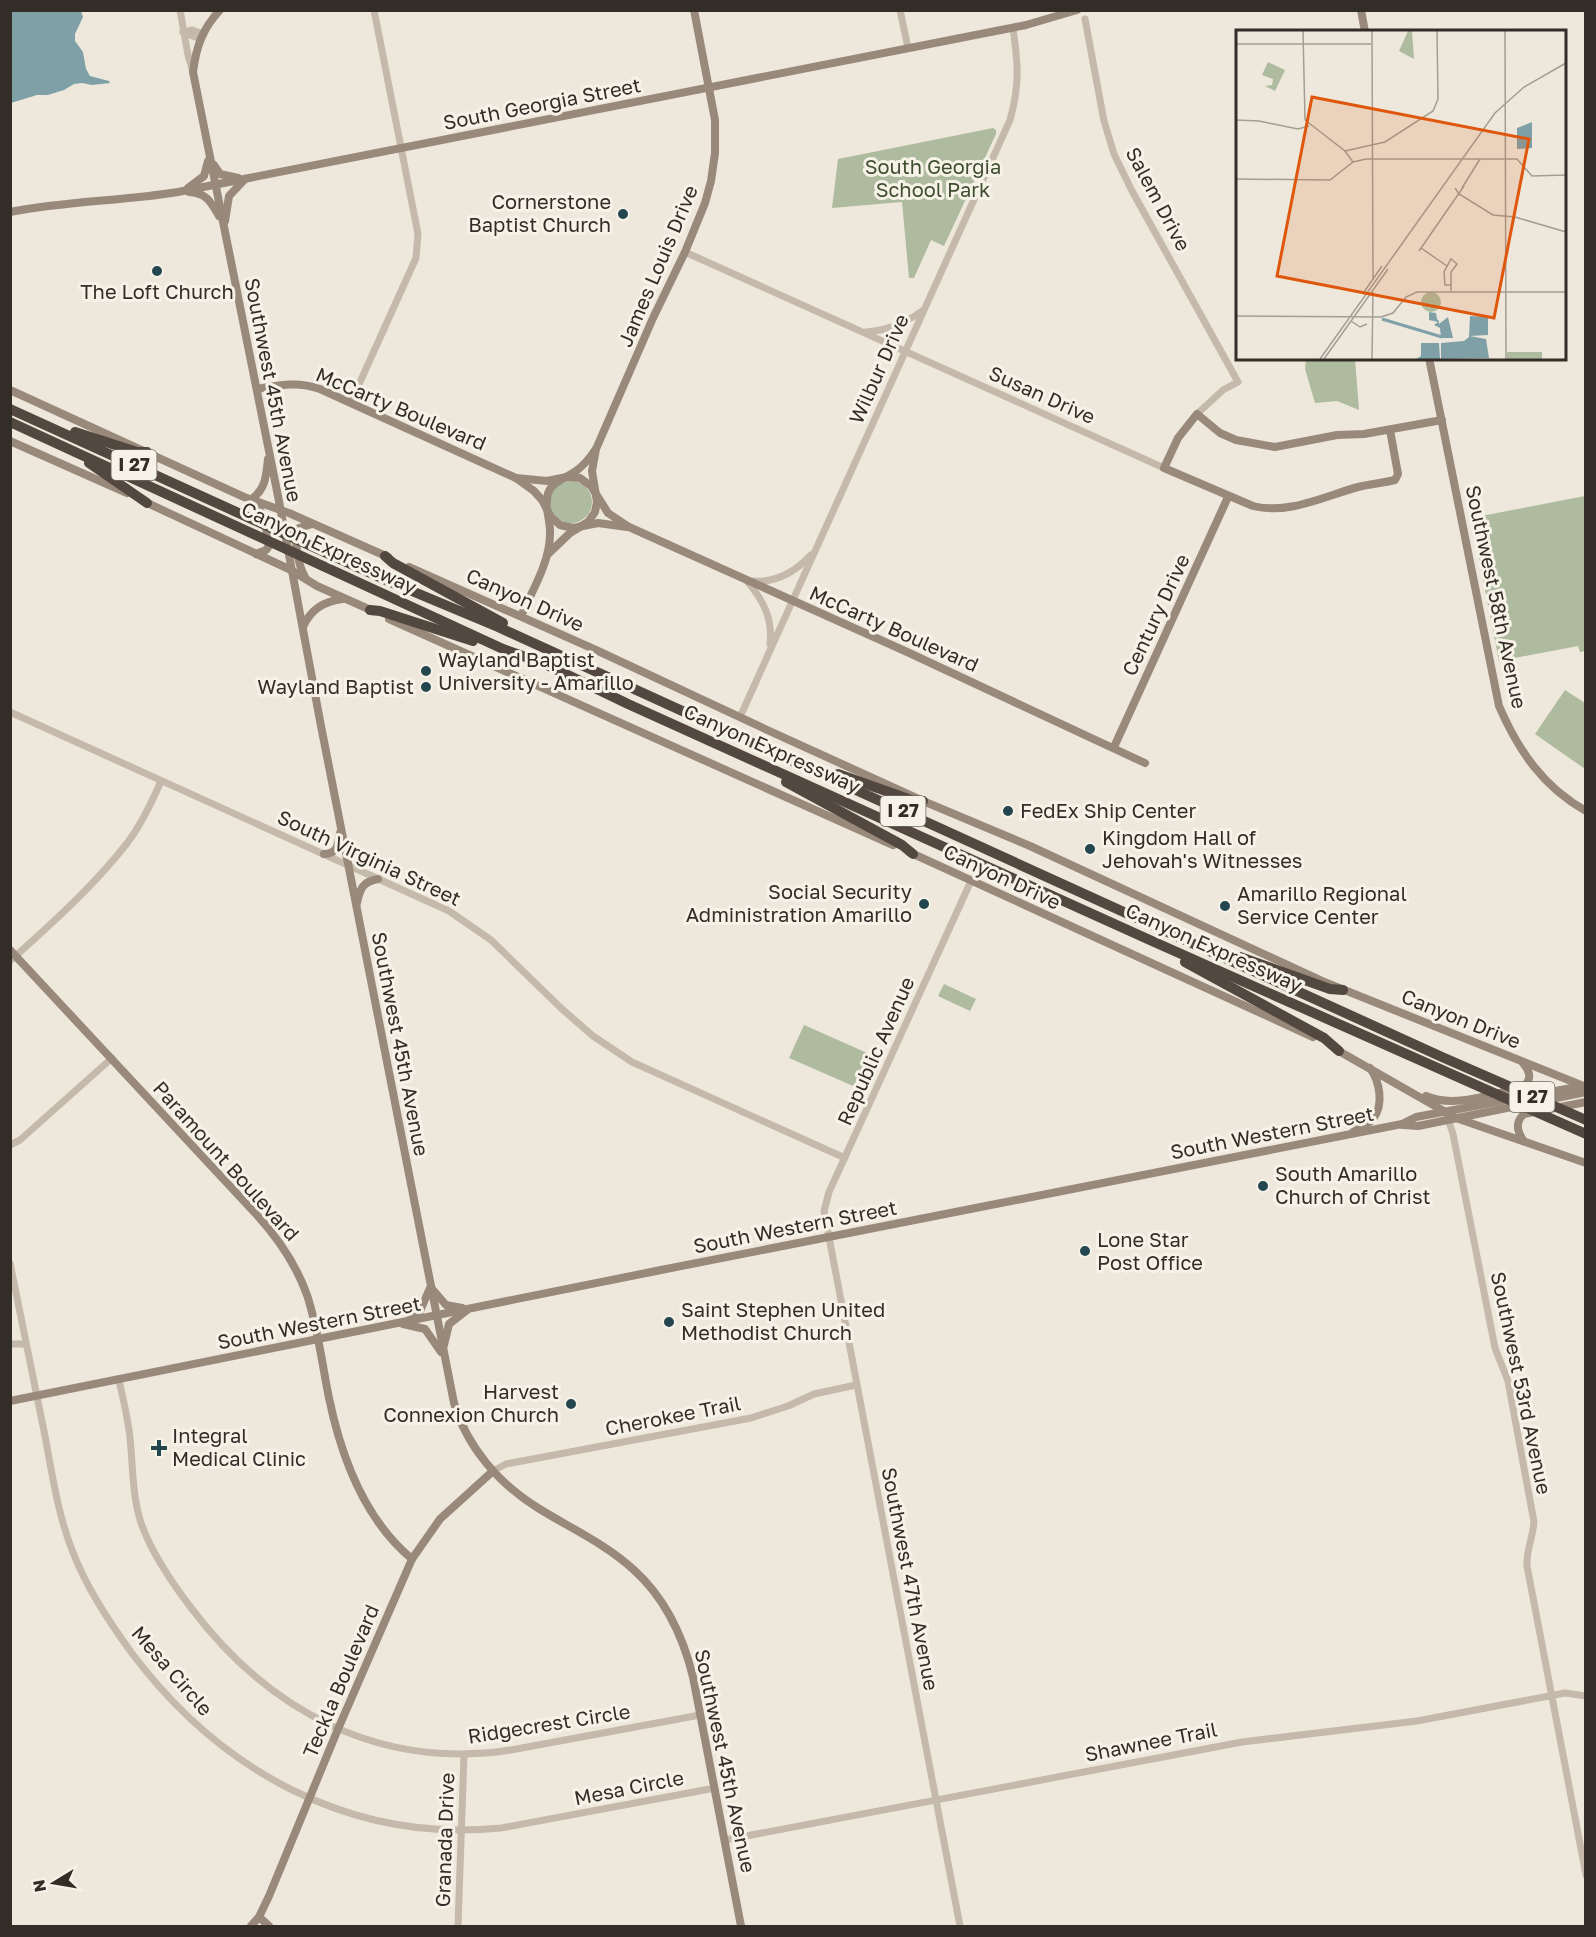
<svg xmlns="http://www.w3.org/2000/svg" width="1596" height="1937" viewBox="0 0 1596 1937" font-family="'Golos Text',sans-serif">
	<rect width="100%" height="100%" fill="#eee8dc"/>
	<g fill="#aebb9e">
		<path d="M993,128L996,130V134L944,246L931,240L914,278H909L902,202L832,208L838,159Z"/>
		<path d="M1306,359H1355L1359,410L1337,401L1315,403L1305,369Z"/>
		<circle cx="571" cy="502" r="21"/>
		<path d="M1585,496V651L1580,652L1578,646L1499,661L1471,518Z"/>
		<path d="M1565,690L1585,703V769L1535,734Z"/>
		<path d="M944,984L976,999L970,1011L938,996Z"/>
		<path d="M804,1025L874,1056L860,1089L789,1058Z"/>
	</g>
	<path fill="#7fa0a7" d="M11,10L81,11L83,17L75,34V41L83,52L86,69L90,76L109,81L110,83L92,85L82,83L74,84L64,90L48,95H37L11,103Z"/>
	<g fill="none" stroke-linecap="round" stroke-linejoin="round">
		<g stroke="#c4b9aa" stroke-width="7">
			<path d="M180,10L188,55L193,72"/>
			<path d="M900,10L908,48"/>
			<path d="M1085,19L1104,121L1114,154L1132,191L1238,382L1223,390L1197,414"/>
			<path d="M183,32L192,30L203,34"/>
			<path d="M183,32L200,39"/>
			<path d="M685,252L1164,468"/>
			<path d="M866,332C888,330 904,324 922,311"/>
			<path d="M351,402L416,258L418,234L374,10"/>
			<path d="M747,581C763,600 773,618 770,644"/>
			<path d="M753,581C777,583 795,572 811,555"/>
			<path d="M10,712L449,911L491,940L562,1009L593,1036L632,1062L845,1158"/>
			<path d="M740,717L1010,120C1020,84 1018,64 1013,28"/>
			<path d="M10,961C51,924 94,886 128,842C142,823 152,802 161,781"/>
			<path d="M1447,1116L1453,1134L1495,1348L1508,1381L1534,1522C1533,1537 1526,1550 1527,1566L1586,1875"/>
			<path d="M10,1145L20,1140L112,1058"/>
			<path d="M10,1263C22,1320 33,1378 45,1436C52,1474 58,1514 72,1550C86,1587 108,1620 131,1652C220,1771 350,1843 501,1828L715,1788"/>
			<path d="M10,1344H26"/>
			<path d="M119,1380C123,1399 128,1418 130,1438C133,1466 132,1495 141,1523C152,1554 172,1583 192,1609C270,1712 380,1770 511,1750L700,1715"/>
			<path d="M493,1471L506,1464L751,1418L788,1406L814,1394L856,1385"/>
			<path d="M725,1840L1242,1742L1417,1721L1565,1693L1586,1696"/>
			<path d="M458,1926L464,1755"/>
			<path d="M960,1926L824,1211L829,1192L971,881"/>
		</g>
		<g stroke="#98897b" stroke-width="8">
			<path d="M220,10C202,29 196,48 193,72L278,496L321,726L454,1403C467,1447 499,1484 538,1508C570,1528 606,1544 634,1570C666,1599 683,1636 693,1677L741,1926"/>
			<path d="M1361,10L1365,32"/>
			<path d="M214,165L220,174L238,178"/>
			<path d="M188,188L204,176L208,161"/>
			<path d="M189,192C207,193 211,202 219,216"/>
			<path d="M10,212C66,201 123,201 178,192L1026,25L1077,10"/>
			<path d="M225,221L229,196L245,179"/>
			<path d="M1429,358L1499,706C1518,750 1543,787 1586,811"/>
			<path d="M257,389C280,385 298,381 320,389L516,478L534,491L542,500L551,517L560,525L573,528L598,523L627,527"/>
			<path d="M10,390L244,497L289,513L388,557"/>
			<path d="M1390,430L1398,474L1395,480C1383,483 1370,484 1358,487C1325,496 1288,515 1253,506L1164,468L1178,438L1197,414L1220,433L1236,440L1275,447L1337,435L1364,434L1442,420"/>
			<path d="M10,441L127,493"/>
			<path d="M516,478L547,481L567,477L580,478L591,486L608,513L629,527L905,651L1145,763"/>
			<path d="M143,501L291,570L317,586L373,611"/>
			<path d="M256,554L266,550L269,546C266,529 265,512 252,499C266,488 266,476 268,459"/>
			<path d="M548,554L570,533L588,522L595,512L597,502L592,471L596,449L653,318L685,252L705,203L711,181L715,153V120L694,10"/>
			<path d="M409,567L596,650L763,728L923,801L1030,846L1322,981L1586,1087"/>
			<path d="M305,577C299,567 292,537 299,528L312,524"/>
			<path d="M521,616C532,591 550,562 550,534C551,519 542,503 550,489C556,480 568,477 576,471C584,465 590,458 595,450"/>
			<path d="M389,619L893,845"/>
			<path d="M303,627C310,610 324,601 343,599"/>
			<path d="M1114,747L1228,497"/>
			<path d="M909,852L1313,1037"/>
			<path d="M324,854C338,854 338,844 340,833"/>
			<path d="M357,903C360,889 362,882 378,879"/>
			<path d="M10,950L256,1214C278,1238 296,1264 307,1295C318,1328 322,1364 329,1398C341,1456 365,1520 412,1559"/>
			<path d="M1337,1050L1456,1118L1586,1163"/>
			<path d="M1426,1096C1456,1109 1491,1093 1522,1088C1532,1080 1531,1073 1523,1063"/>
			<path d="M1403,1125L1418,1126L1586,1092"/>
			<path d="M1353,1132C1359,1128 1369,1124 1373,1119C1384,1105 1380,1082 1370,1068"/>
			<path d="M1523,1140C1517,1131 1515,1122 1524,1114L1586,1102"/>
			<path d="M433,1290L446,1305L462,1308"/>
			<path d="M409,1320L420,1311L430,1288"/>
			<path d="M403,1324L425,1329L441,1352"/>
			<path d="M444,1345L449,1324L467,1310"/>
			<path d="M10,1401L656,1271L1402,1124L1416,1117L1582,1086"/>
			<path d="M259,1917L269,1926"/>
			<path d="M251,1926L259,1917L269,1896L338,1729L412,1559L440,1519L493,1471"/>
		</g>
		<g stroke="#534840" stroke-width="10">
			<path d="M10,409L388,581L498,627L1442,1057L1586,1120"/>
			<path d="M10,422L503,649L545,664L628,704L1152,941L1586,1134"/>
			<path d="M75,432L137,452H147"/>
			<path d="M89,463L147,503"/>
			<path d="M385,556L393,563L503,623"/>
			<path d="M370,610L380,611L473,641"/>
			<path d="M838,774L914,801H923"/>
			<path d="M786,782L902,845L913,854"/>
			<path d="M1240,957L1330,989L1343,990"/>
			<path d="M1185,962L1324,1038L1339,1051"/>
		</g>
	</g>
	<g fill="#23464f" stroke="#f6f2e8" stroke-width="2">
		<circle cx="623" cy="214" r="6"/>
		<circle cx="157" cy="271" r="6"/>
		<circle cx="426" cy="671" r="6"/>
		<circle cx="426" cy="687" r="6"/>
		<circle cx="1008" cy="811" r="6"/>
		<circle cx="1090" cy="849" r="6"/>
		<circle cx="924" cy="904" r="6"/>
		<circle cx="1225" cy="906" r="6"/>
		<circle cx="1263" cy="1186" r="6"/>
		<circle cx="1085" cy="1251" r="6"/>
		<circle cx="669" cy="1322" r="6"/>
		<circle cx="571" cy="1404" r="6"/>
		<path d="M156 1439h6v6h6v6h-6v6h-6v-6h-6v-6h6z"/>
	</g>
	<g text-anchor="middle" stroke-width="6" stroke-linejoin="round" paint-order="stroke">
		<g fill="#f6f2e8" stroke="#6e6862" stroke-width="1.5">
			<rect x="111.5" y="450" width="45" height="30" rx="4.5"/>
			<rect x="880.5" y="796" width="45" height="30" rx="4.5"/>
			<rect x="1509.5" y="1082" width="45" height="30" rx="4.5"/>
		</g>
		<g font-size="18" font-weight="bold" fill="#332d28">
			<text x="134" y="471">I 27</text>
			<text x="903" y="817">I 27</text>
			<text x="1532" y="1103">I 27</text>
		</g>
		<g font-size="20" fill="#332d28" stroke="#f6f2e8">
			<text transform="translate(542 104) rotate(-11)" y="7">South Georgia Street</text>
			<text transform="translate(1158 199) rotate(62)" y="7">Salem Drive</text>
			<text transform="translate(658 266) rotate(-67)" y="7">James Louis Drive</text>
			<text transform="translate(879 369) rotate(-66)" y="7">Wilbur Drive</text>
			<text transform="translate(273 390) rotate(79)" y="7">Southwest 45th Avenue</text>
			<text transform="translate(1042 395) rotate(24)" y="7">Susan Drive</text>
			<text transform="translate(401 409) rotate(23)" y="7">McCarty Boulevard</text>
			<text transform="translate(329 548) rotate(25)" y="7">Canyon Expressway</text>
			<text transform="translate(1496 597) rotate(78)" y="7">Southwest 58th Avenue</text>
			<text transform="translate(525 600) rotate(24)" y="7">Canyon Drive</text>
			<text transform="translate(1156 615) rotate(-65)" y="7">Century Drive</text>
			<text transform="translate(894 629) rotate(24)" y="7">McCarty Boulevard</text>
			<text transform="translate(772 749) rotate(24)" y="7">Canyon Expressway</text>
			<text transform="translate(369 858) rotate(25)" y="7">South Virginia Street</text>
			<text transform="translate(1002 877) rotate(25)" y="7">Canyon Drive</text>
			<text transform="translate(1214 948) rotate(24)" y="7">Canyon Expressway</text>
			<text transform="translate(1461 1019) rotate(22)" y="7">Canyon Drive</text>
			<text transform="translate(400 1044) rotate(79)" y="7">Southwest 45th Avenue</text>
			<text transform="translate(876 1051) rotate(-66)" y="7">Republic Avenue</text>
			<text transform="translate(1272 1133) rotate(-11)" y="7">South Western Street</text>
			<text transform="translate(226 1161) rotate(48)" y="7">Paramount Boulevard</text>
			<text transform="translate(795 1227) rotate(-11)" y="7">South Western Street</text>
			<text transform="translate(319 1323) rotate(-11)" y="7">South Western Street</text>
			<text transform="translate(1521 1383) rotate(78)" y="7">Southwest 53rd Avenue</text>
			<text transform="translate(673 1416) rotate(-11)" y="7">Cherokee Trail</text>
			<text transform="translate(910 1579) rotate(79)" y="7">Southwest 47th Avenue</text>
			<text transform="translate(172 1671) rotate(49)" y="7">Mesa Circle</text>
			<text transform="translate(341 1681) rotate(-67)" y="7">Teckla Boulevard</text>
			<text transform="translate(549 1724) rotate(-9)" y="7">Ridgecrest Circle</text>
			<text transform="translate(1151 1742) rotate(-11)" y="7">Shawnee Trail</text>
			<text transform="translate(725 1761) rotate(78)" y="7">Southwest 45th Avenue</text>
			<text transform="translate(629 1788) rotate(-11)" y="7">Mesa Circle</text>
			<text transform="translate(445 1840) rotate(-88)" y="7">Granada Drive</text>
		</g>
		<g font-size="20" fill="#3f4e2f" stroke="#f6f2e8">
			<text x="933" y="174">South Georgia<tspan x="933" dy="23">School Park</tspan></text>
		</g>
		<g font-size="20" fill="#332d28" stroke="#f6f2e8" text-anchor="start">
			<text x="611" y="209" text-anchor="end">Cornerstone<tspan x="611" dy="23">Baptist Church</tspan></text>
			<text x="157" y="299" text-anchor="middle">The Loft Church</text>
			<text x="438" y="667">Wayland Baptist<tspan x="438" dy="23">University - Amarillo</tspan></text>
			<text x="414" y="694" text-anchor="end">Wayland Baptist</text>
			<text x="1020" y="818">FedEx Ship Center</text>
			<text x="1102" y="845">Kingdom Hall of<tspan x="1102" dy="23">Jehovah's Witnesses</tspan></text>
			<text x="912" y="899" text-anchor="end">Social Security<tspan x="912" dy="23">Administration Amarillo</tspan></text>
			<text x="1237" y="901">Amarillo Regional<tspan x="1237" dy="23">Service Center</tspan></text>
			<text x="1275" y="1181">South Amarillo<tspan x="1275" dy="23">Church of Christ</tspan></text>
			<text x="1097" y="1247">Lone Star<tspan x="1097" dy="23">Post Office</tspan></text>
			<text x="681" y="1317">Saint Stephen United<tspan x="681" dy="23">Methodist Church</tspan></text>
			<text x="559" y="1399" text-anchor="end">Harvest<tspan x="559" dy="23">Connexion Church</tspan></text>
			<text x="172" y="1443">Integral<tspan x="172" dy="23">Medical Clinic</tspan></text>
		</g>
	</g>
	<g transform="translate(1236 30)">
		<rect width="330" height="330" fill="#eee8dc"/>
		<path d="M172,1H176L178,29L163,21ZM32,32L49,40L39,61L29,56L36,55L37,49L26,45ZM185 272a10 10 0 1 1 20 0a10 10 0 1 1-20 0ZM271,322H306V329H271Z" fill="#aebb9e"/>
		<path d="M296,92V118L281,119V98ZM193,282L200,283L201,289L203,291V294L212,287L217,308H205L204,298L198,295L202,292L193,290ZM234,286L252,287V305L234,306L250,309L253,328L205,329V313L228,311L233,307ZM185,313H203L204,329H180L185,326Z" fill="#7fa0a7"/>
		<path fill="none" stroke="#7fa0a7" stroke-width="3" d="M146,289L206,307"/>
		<path fill="none" stroke="#a39d94" stroke-width="1.5" d="M67,1L69,90L109,121L117,132M136,1L137,249M269,1L270,329M0,14H135M0,90L23,91L62,99L73,96M109,121L149,112L197,81L202,69L201,1M0,149L94,150L117,132L130,129H281L296,146L330,145M219,158L223,164L257,185L279,187L330,202M226,158L244,129M185,218L211,236M183,221L228,156M215,255H209L208,242L215,229L221,234L215,242V261M128,262L146,236M0,286L145,287L157,283L170,267L181,262H330M115,291L124,297L131,294M84,329L259,83L288,57L330,33M88,329L152,239M136,329L137,262"/>
		<path fill="#df570d" fill-opacity="0.15" stroke="#df570d" stroke-width="3" d="M76,67L293,109L258,288L41,246Z"/>
		<rect width="330" height="330" fill="none" stroke="#332d28" stroke-width="3"/>
	</g>
	<rect width="1596" height="1937" fill="none" stroke="#332d28" stroke-width="24"/>
	<g transform="translate(54 1883) rotate(259)" stroke="#f6f2e8" stroke-width="4.5" paint-order="stroke">
	<path d="M0-4.5L10 22L0 15L-10 22Z" fill="#332d28"/>
	<text y="-9" font-size="16" font-weight="bold" text-anchor="middle" fill="#332d28">N</text>
	</g>
</svg>
